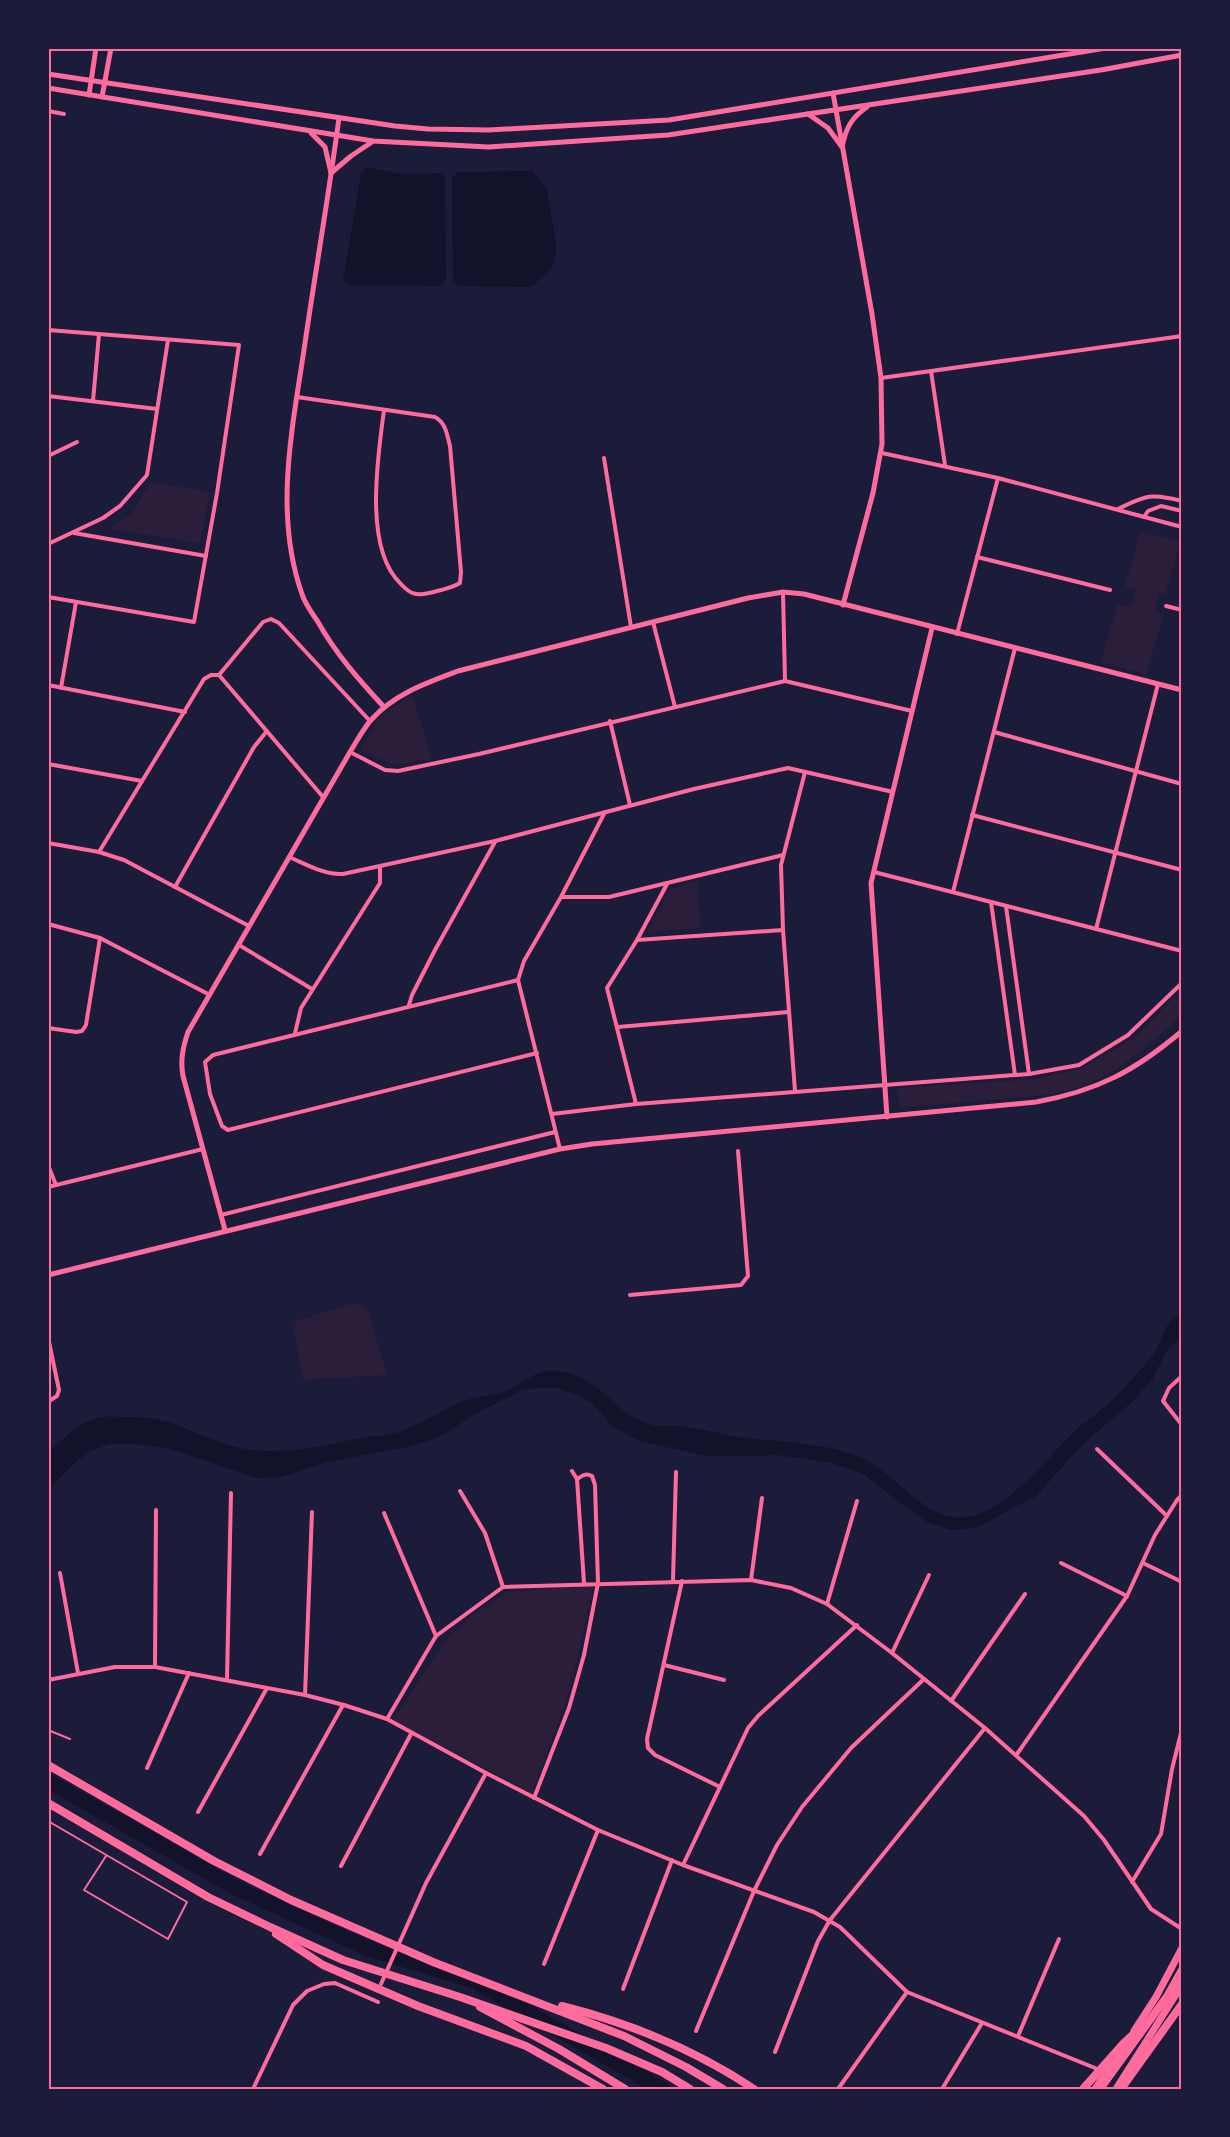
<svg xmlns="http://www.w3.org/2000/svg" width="1230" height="2137" viewBox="0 0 1230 2137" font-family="Overpass,sans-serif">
	<rect width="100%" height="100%" fill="#1b1b3a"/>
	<g fill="#2a1e3b">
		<path d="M151,482L210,492L200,543L108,529L131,515Z"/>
		<path d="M1141,531L1180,542L1165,594L1159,593L1154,611L1164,614L1146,675L1101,662L1118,604L1131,607L1136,590L1125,587Z"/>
		<path d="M412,695L432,759L395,765L360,751L379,717Z"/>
		<path d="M697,881L701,928L647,932L670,889Z"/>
		<path d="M1182,989V1014C1161,1037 1119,1071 1091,1083C1059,1096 1025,1097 991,1100C961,1102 930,1105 900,1107L897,1088L1036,1079L1082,1068L1134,1038Z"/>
		<path d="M353,1303L367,1308L387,1375L303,1380L292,1322Z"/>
		<path d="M594,1585L570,1691L532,1793L393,1720L445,1641L471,1616L507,1592Z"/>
	</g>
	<g fill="#12122b">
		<path d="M367,167L401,174L440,173L445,177L446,279L440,286L351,285L343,280L361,173Z"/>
		<path d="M532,171L547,190L557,249L552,268L531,287L458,286L453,279L452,178L458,172Z"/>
		<path d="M1182,1313V1336L1167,1350L1152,1380L1132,1402L1082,1445L1034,1498L1013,1507L981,1526L968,1529L951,1530L927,1522L900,1503L864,1474L832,1463L778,1455L707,1456L639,1441L612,1426L593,1404L580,1396L557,1388L542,1387L523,1390L480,1411L441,1436L427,1441L407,1447L327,1462L281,1477L256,1478L167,1448L136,1444H109L93,1450L79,1459L48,1489V1452C61,1442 74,1427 89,1421C99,1416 111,1416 121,1417C134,1417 147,1417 160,1420C192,1428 218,1446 252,1450C289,1455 325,1445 361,1438C374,1436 387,1435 400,1432C422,1424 442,1410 464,1401C478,1396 494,1396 508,1390C531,1379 537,1366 568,1373C600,1380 617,1415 649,1424C659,1427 671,1425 681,1426C700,1428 720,1434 739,1437C778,1442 823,1442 860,1457C896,1472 924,1522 964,1517C1006,1513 1047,1458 1075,1431C1083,1423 1092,1418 1100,1411C1118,1395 1134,1377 1150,1359C1165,1341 1159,1326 1182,1313Z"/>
	</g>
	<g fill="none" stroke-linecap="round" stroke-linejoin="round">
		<path stroke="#12122b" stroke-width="15" d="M48,1781L236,1888L366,1948L474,1981L662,2089"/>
		<g stroke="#ff6b9d" stroke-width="2">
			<path d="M48,1730L70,1739"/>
			<path d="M48,1821L187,1902L168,1939L84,1890L106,1856"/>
		</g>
		<g stroke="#ff6b9d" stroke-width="4">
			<path d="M48,111L64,114"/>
			<path d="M48,330L239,345L217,493L194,622L48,597"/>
			<path d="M931,371L945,465"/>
			<path d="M881,378L1182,336"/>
			<path d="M48,396L157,409"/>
			<path d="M297,397L435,417C446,423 447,435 450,446L461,572L460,583C450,589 440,590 429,593C416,596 410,594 401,584C363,549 378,456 384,410"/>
			<path d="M93,401L99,334"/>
			<path d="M882,453L998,478L1182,527"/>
			<path d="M48,456L77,442"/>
			<path d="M604,458L631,627"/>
			<path d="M1118,509C1146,495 1152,493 1182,501"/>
			<path d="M1144,517L1148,511L1161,506L1182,511"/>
			<path d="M74,533L206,556"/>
			<path d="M48,544L103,518L120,506L147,475L168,340"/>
			<path d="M977,557L1110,590"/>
			<path d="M783,592L785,681"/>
			<path d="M1166,606L1182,610"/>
			<path d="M653,622L675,707"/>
			<path d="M957,634L998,478"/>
			<path d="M219,675L323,797"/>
			<path d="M48,685L185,712"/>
			<path d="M61,688L76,602"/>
			<path d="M610,721L630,805"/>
			<path d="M994,732L1182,784"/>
			<path d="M350,752L385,770L398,771L479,754L785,681L912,711"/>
			<path d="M48,764L142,781"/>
			<path d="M972,815L1182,870"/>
			<path d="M48,843L99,852L124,860L249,926"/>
			<path d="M99,852L204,679L211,675H219L263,622L271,619L279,623L370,721"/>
			<path d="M289,857C306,864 324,875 343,874L495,841L694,789L788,768L893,792"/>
			<path d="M874,872L1182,951"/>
			<path d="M175,887L254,747L267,731"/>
			<path d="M953,892L1015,648"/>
			<path d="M562,897H609L783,855"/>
			<path d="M991,902L1015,1075"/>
			<path d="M1006,906L1029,1074"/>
			<path d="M48,924L100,938L210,995"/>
			<path d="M1096,929L1158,684"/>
			<path d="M637,940L783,930"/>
			<path d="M239,945L312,989"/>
			<path d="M518,980L213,1055L205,1062L210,1094L222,1126L228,1130L537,1053"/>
			<path d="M409,1005L412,995L435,950L495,842"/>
			<path d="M618,1027L789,1012"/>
			<path d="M48,1028L76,1032L82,1031L86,1025L100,938"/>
			<path d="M295,1033L301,1008L380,883V867"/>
			<path d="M795,1091L783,930L781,865L805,772"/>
			<path d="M636,1104L607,988L637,940L667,884"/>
			<path d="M552,1114L636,1104L1029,1074L1079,1065L1128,1035L1182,983"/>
			<path d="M560,1149L518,980L524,961L561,897L605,812"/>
			<path d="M48,1165L56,1185"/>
			<path d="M48,1187L203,1149"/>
			<path d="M221,1215L555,1132"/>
			<path d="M630,1295L741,1285L748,1276L738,1151"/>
			<path d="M48,1337L59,1390L57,1396L49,1401"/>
			<path d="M1182,1376L1169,1388L1163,1401L1182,1425"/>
			<path d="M1097,1449L1167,1516"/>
			<path d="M572,1471L577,1479L584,1583"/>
			<path d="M460,1491L485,1533L503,1587"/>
			<path d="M384,1513L436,1636"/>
			<path d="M1061,1563L1127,1596"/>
			<path d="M1143,1563L1182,1582"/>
			<path d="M60,1573L78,1673"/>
			<path d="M751,1580L762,1498"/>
			<path d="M673,1581L676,1472"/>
			<path d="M682,1581L647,1739L648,1748L655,1755L720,1787"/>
			<path d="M827,1604L857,1501"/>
			<path d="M892,1653L929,1575"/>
			<path d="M664,1665L724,1680"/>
			<path d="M155,1667L156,1510"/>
			<path d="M227,1679L231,1493"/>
			<path d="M48,1680L115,1667H155L305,1695L344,1705L387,1719L486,1773L598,1830L683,1865L814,1912L840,1927L907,1992L1100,2070"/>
			<path d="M305,1695L312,1512"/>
			<path d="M951,1701L1025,1594"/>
			<path d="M387,1719L436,1636L503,1587L751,1580L791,1588L827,1604L892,1653L985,1728L1084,1816L1104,1840L1151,1909L1182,1929"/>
			<path d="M1017,1754L1127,1596L1155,1535L1177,1500L1182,1495"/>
			<path d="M147,1768L189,1673"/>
			<path d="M534,1798L569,1708L584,1655L598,1583L595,1485L592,1476C586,1473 583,1475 577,1479"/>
			<path d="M198,1812L267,1688"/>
			<path d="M260,1854L343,1705"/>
			<path d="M683,1865L748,1728L758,1716L857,1625"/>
			<path d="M341,1866L411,1734"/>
			<path d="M1132,1882L1161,1834L1172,1769L1182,1729"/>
			<path d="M544,1964L598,1830"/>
			<path d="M381,1984L426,1883L486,1773"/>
			<path d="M623,1989L672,1860"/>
			<path d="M696,2031L754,1891L777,1845L802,1807L851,1748L924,1679"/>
			<path d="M1018,2036L1059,1939"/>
			<path d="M775,2052L818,1941L830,1920L985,1728"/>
			<path d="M253,2089L293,2005L307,1991L324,1984L335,1983L378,2002"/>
			<path d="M838,2089L907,1992"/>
			<path d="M942,2089L982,2023"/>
		</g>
		<g stroke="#ff6b9d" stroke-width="5">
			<path d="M833,93L872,314L881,378L882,444L873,493L843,605"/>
			<path d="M89,95L96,48"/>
			<path d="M102,97L111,48"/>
			<path d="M339,118C329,193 316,268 305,343C293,426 273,512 302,594C305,604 312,613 318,622C336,654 359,680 384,707"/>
			<path d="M887,1117L871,883L932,628"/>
			<path d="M225,1230L183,1076C180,1060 183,1047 188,1032L350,752C357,741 363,729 371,720C394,694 426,683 458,671L748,598L783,592L804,594L1182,690"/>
		</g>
		<g stroke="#ff6b9d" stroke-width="5">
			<path d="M48,74L395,126L428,129L489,130L669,120L1106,48"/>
			<path d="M48,88L373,141L489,147L668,135L1101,70L1182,55"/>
			<path d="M808,114L828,128L842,147"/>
			<path d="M311,133L325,147L331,173L351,156L372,142"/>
			<path d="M842,147C846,128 851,118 867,107"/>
			<path d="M48,1275L560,1149L592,1144L1036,1102C1097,1091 1135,1071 1182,1031"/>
		</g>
		<g stroke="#ff6b9d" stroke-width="7">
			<path d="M1134,2031L1156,1997L1182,1948"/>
			<path d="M1095,2089L1121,2050"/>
			<path d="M1116,2089L1182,1985"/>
		</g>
		<g stroke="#ff6b9d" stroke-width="8">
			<path d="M48,1765L214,1861L291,1900L433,1962L624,2036L686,2067L723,2089"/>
			<path d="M48,1803L208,1897L270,1927L343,1960L460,1997L606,2048L662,2072L690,2089"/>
			<path d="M276,1934L323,1965L418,2006L526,2046L603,2089"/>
			<path d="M562,2006C629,2023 697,2051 754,2089"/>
			<path d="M480,2007L559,2049L625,2089"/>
			<path d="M1083,2089L1123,2044L1142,2026"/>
			<path d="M1100,2089L1168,1995L1182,1970"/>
			<path d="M1121,2089L1182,2004"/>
		</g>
	</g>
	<rect width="1230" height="2137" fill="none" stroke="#1b1b3a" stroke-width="99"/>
	<rect x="50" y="50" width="1130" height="2038" fill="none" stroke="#ff6b9d" stroke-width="2"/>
</svg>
